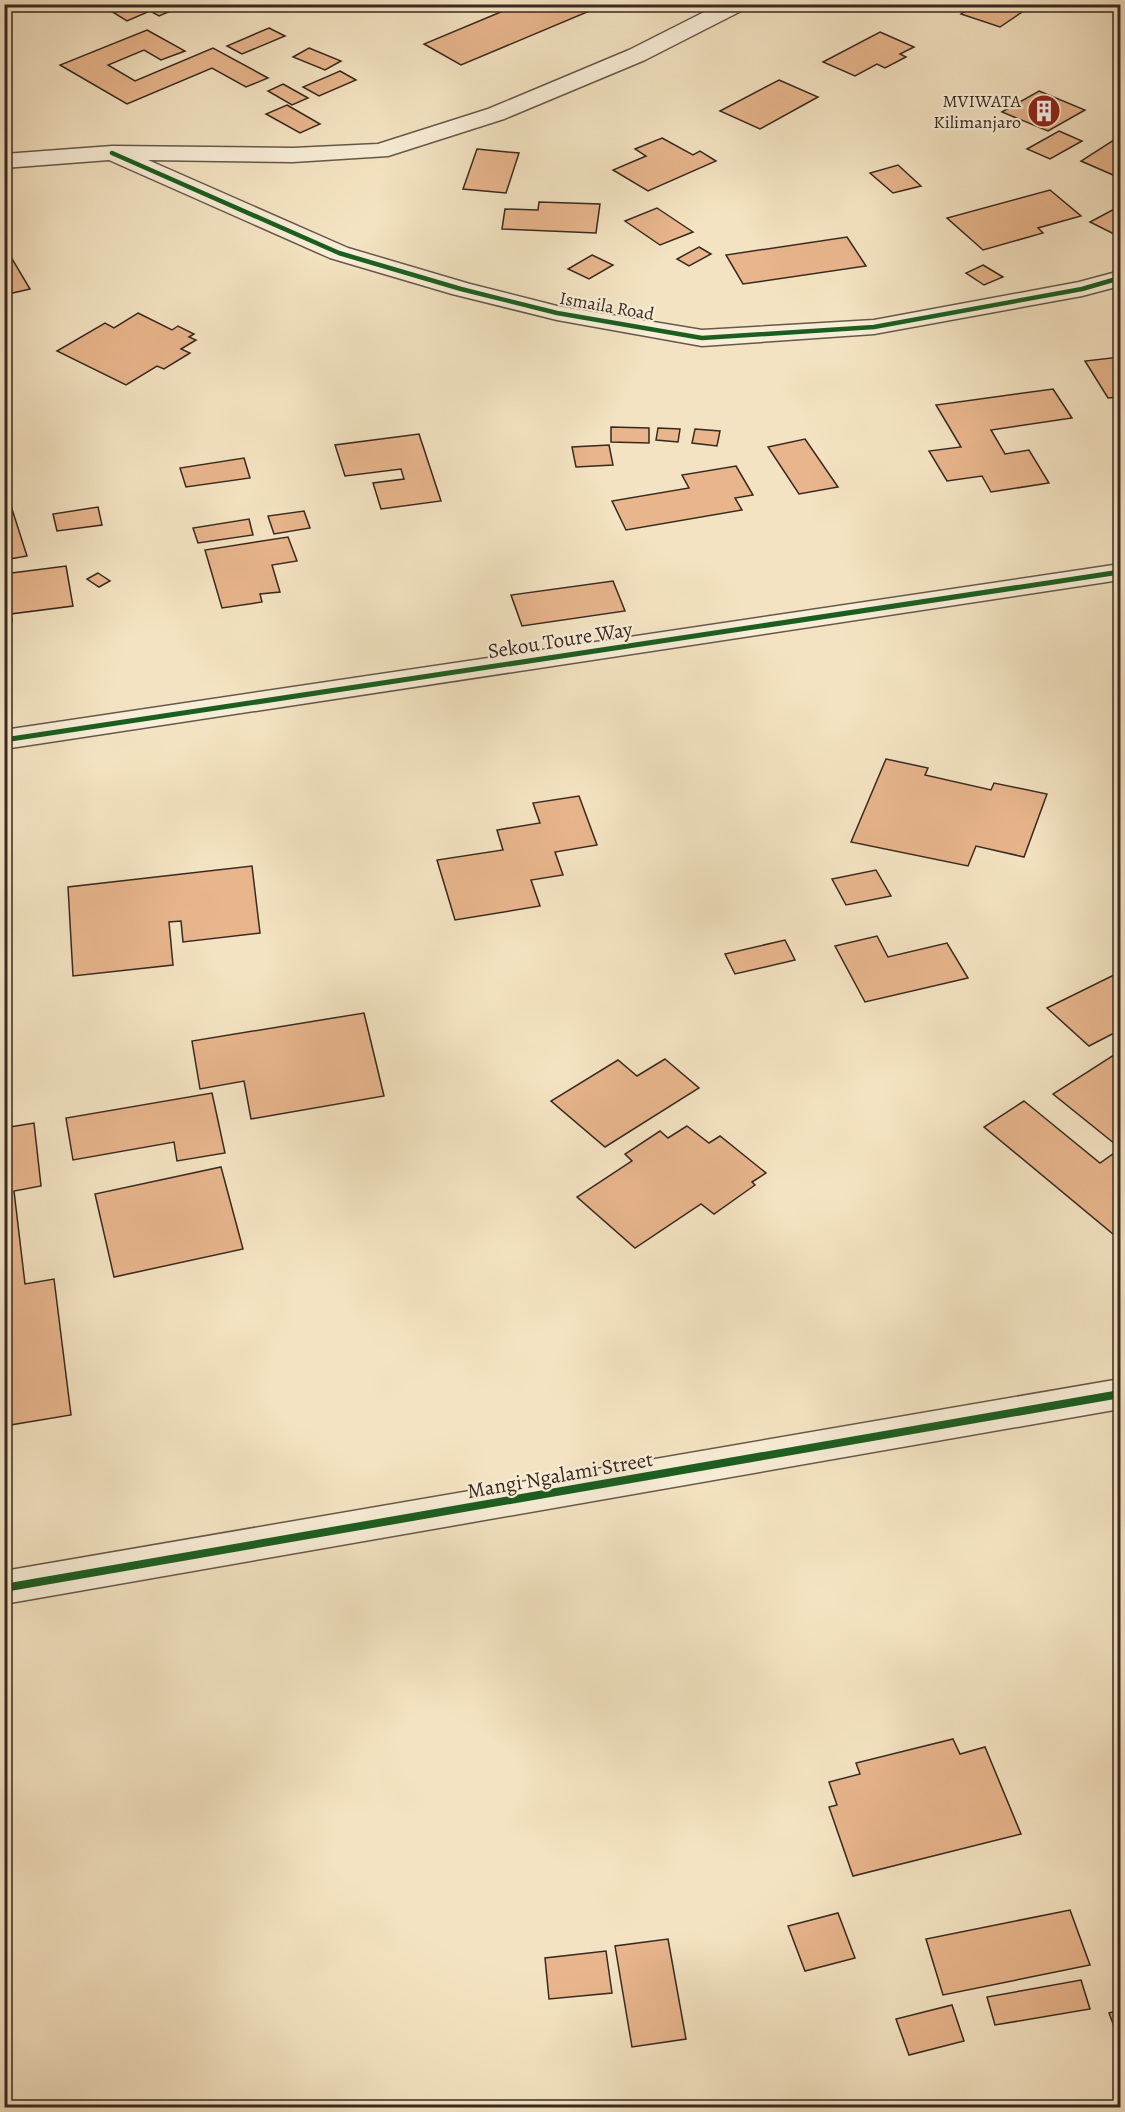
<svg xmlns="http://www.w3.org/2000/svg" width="1125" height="2112" viewBox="0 0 1125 2112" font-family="Alegreya,serif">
	<rect width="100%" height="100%" fill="#f4e3c2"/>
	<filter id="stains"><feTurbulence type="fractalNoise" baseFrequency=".00333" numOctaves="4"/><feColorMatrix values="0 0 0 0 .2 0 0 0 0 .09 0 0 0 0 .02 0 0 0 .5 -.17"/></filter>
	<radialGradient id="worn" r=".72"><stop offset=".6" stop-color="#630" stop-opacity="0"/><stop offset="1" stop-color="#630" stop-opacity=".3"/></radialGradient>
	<g fill="#e8b58c" stroke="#38291f" stroke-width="1.5">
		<path d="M127,4H166L127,21L111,11Z"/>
		<path d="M171,4L180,7L159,16L152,12Z"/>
		<path d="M520,4H606L461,65L424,44Z"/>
		<path d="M975,4H1034L1000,27L961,14Z"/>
		<path d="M269,28L285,36L242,54L227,46Z"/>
		<path d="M147,30L185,51L161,60L144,50L108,65L135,81L213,48L268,78L246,87L212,68L127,104L60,65Z"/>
		<path d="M880,32L914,47L900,54L906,57L885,68L877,64L855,76L823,62Z"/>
		<path d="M309,48L341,61L325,70L293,57Z"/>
		<path d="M340,71L356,80L319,96L303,87Z"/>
		<path d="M779,80L818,97L760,129L720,111Z"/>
		<path d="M283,84L308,98L292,105L268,91Z"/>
		<path d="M1039,91L1085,110L1048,131L1002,112Z"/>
		<path d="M287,105L320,124L300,133L266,114Z"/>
		<path d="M1059,131L1082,141L1050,159L1027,149Z"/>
		<path d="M1120,136V178L1081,161Z"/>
		<path d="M662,138L693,155L700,151L716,161L648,191L613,170L646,156L635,149Z"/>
		<path d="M477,149L519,153L506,193L463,189Z"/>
		<path d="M898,165L921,186L893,193L870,173Z"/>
		<path d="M1050,190L1081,216L1038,228L1043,233L983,250L947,218Z"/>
		<path d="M539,202L600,204L596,233L502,229L505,209L538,210Z"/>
		<path d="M1120,206V237L1090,222Z"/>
		<path d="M657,208L693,232L660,245L625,221Z"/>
		<path d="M847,237L866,266L743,284L726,255Z"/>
		<path d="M699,247L711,254L689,266L677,259Z"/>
		<path d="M8,252L30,289L4,295V253Z"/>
		<path d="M592,255L613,265L589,279L568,269Z"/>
		<path d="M983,265L1003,277L984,285L966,273Z"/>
		<path d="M138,313L172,330L178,326L194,334L189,337L196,340L181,349L190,353L164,369L157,366L126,385L57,351L105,323L114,328Z"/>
		<path d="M1120,357V397L1108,398L1085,361Z"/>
		<path d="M1053,389L1072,418L991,430L1005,454L1029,450L1049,483L991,492L982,476L947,481L929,451L961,447L936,405Z"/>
		<path d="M611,427L649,428V443L611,442Z"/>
		<path d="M658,428L680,429L678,442L656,440Z"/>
		<path d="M695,429L720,431L717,446L692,443Z"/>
		<path d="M419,434L441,501L381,509L373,483L404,479L401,469L345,476L335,445Z"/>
		<path d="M805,439L838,487L799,494L768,447Z"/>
		<path d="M609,445L613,465L576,467L572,447Z"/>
		<path d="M244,458L250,478L186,487L180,468Z"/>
		<path d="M736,466L753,495L735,498L742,510L626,530L612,501L689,488L682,475Z"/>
		<path d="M4,484L27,556L4,560Z"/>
		<path d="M98,507L102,525L57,531L53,514Z"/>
		<path d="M304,511L310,528L274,534L268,516Z"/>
		<path d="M249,519L253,535L198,543L193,528Z"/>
		<path d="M288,537L297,561L272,565L280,592L260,594L262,602L222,608L205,550Z"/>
		<path d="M66,566L73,606L11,614L12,621L4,622V574Z"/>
		<path d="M98,573L110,581L99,587L87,579Z"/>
		<path d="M613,581L625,611L522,626L511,595Z"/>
		<path d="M886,759L928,768L925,775L991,790L994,783L1047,794L1024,857L976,846L968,866L851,842Z"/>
		<path d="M579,796L597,845L555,852L563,875L531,880L540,906L455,920L437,860L503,850L497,830L540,823L533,803Z"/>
		<path d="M252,866L260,933L183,942L181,921L169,922L173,965L73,976L68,887Z"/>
		<path d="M876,870L891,896L846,905L832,879Z"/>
		<path d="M877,936L888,957L947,943L968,978L865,1002L835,946Z"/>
		<path d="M785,940L795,960L735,974L725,954Z"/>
		<path d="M1120,972V1030L1089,1046L1047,1008Z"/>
		<path d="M364,1013L384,1096L251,1119L244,1081L200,1089L192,1041Z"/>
		<path d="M1120,1051V1148L1053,1094Z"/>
		<path d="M665,1059L699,1088L605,1147L551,1101L618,1060L637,1076Z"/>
		<path d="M212,1093L225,1153L177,1161L174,1142L73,1160L66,1118Z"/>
		<path d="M1024,1101L1100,1163L1120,1149V1229L1113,1234L984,1127Z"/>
		<path d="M34,1123L41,1186L14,1191L25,1284L54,1279L71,1415L4,1426V1128Z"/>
		<path d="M687,1126L709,1143L720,1136L766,1173L752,1182L755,1185L714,1214L701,1204L635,1248L577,1197L632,1161L625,1154L660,1131L668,1138Z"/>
		<path d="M221,1167L243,1249L114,1277L95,1194Z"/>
		<path d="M953,1739L960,1754L985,1747L1021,1834L853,1876L829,1807L837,1805L829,1782L860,1774L856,1763Z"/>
		<path d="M1070,1910L1090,1965L943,1995L926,1939Z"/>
		<path d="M838,1913L855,1958L805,1971L788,1926Z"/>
		<path d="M668,1939L686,2039L632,2047L615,1946Z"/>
		<path d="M606,1951L612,1993L549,1999L545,1958Z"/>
		<path d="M1081,1980L1090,2009L995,2025L987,1997Z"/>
		<path d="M952,2005L964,2041L909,2055L896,2019Z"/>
		<path d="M1120,2010V2042L1109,2013Z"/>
	</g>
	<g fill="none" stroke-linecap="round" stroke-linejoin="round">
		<defs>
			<g id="minor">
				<path d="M720,4H747L745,9L645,60L504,119L388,156L293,162L148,160L348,248L470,284L557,306L702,330L874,320L1079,282L1120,271V286L1082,296L874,334L702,346L557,320L452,294L330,258L109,160L4,168V154L112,146L293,148L378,144L488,109L629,50Z"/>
				<path d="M1120,1379V1409L4,1604V1571Z"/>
			</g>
			<path id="tertiary" d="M1120,564V580L4,749V730Z"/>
		</defs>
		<use href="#minor" stroke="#675848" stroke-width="3"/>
		<use href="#tertiary" stroke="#675848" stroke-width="3"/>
		<use href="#minor" fill="#f8edd7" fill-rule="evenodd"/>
		<use href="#tertiary" fill="#f8edd7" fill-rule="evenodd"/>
		<defs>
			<path id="cycleway-far2" d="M112,153L339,253L461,289L557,313L702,338L874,327L1082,289L1120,278"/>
			<path id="cycleway-far1" d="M4,740L1120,572"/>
			<path id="cycleway" d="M4,1588L1120,1394"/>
		</defs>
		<use href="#cycleway-far2" stroke="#f8edd7" stroke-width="8"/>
		<use href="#cycleway-far1" stroke="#f8edd7" stroke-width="9"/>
		<use href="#cycleway" stroke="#f8edd7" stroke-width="11"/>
		<use href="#cycleway-far2" stroke="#1b5e20" stroke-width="4.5"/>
		<use href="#cycleway-far1" stroke="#1b5e20" stroke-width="5"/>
		<use href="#cycleway" stroke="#1b5e20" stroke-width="8"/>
	</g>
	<defs>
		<symbol id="building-disc" viewBox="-11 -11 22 22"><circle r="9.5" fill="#8f2418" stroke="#f8edd7"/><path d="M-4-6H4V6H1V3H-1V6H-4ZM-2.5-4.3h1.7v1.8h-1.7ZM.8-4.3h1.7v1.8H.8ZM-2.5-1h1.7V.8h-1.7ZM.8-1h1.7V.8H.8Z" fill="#fff"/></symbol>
	</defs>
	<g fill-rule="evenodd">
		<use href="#building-disc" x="1025" y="92" width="38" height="38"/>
	</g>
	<g text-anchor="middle" stroke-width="4.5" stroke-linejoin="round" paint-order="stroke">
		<g font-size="18" fill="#38291f" stroke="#f8edd7" text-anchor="end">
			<text x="1021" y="107">MVIWATA<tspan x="1021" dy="21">Kilimanjaro</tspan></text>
		</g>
		<g font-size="18" fill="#38291f" stroke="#f8edd7">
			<text transform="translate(607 306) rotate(10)" y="6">Ismaila Road</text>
		</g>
		<g font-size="21" fill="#38291f" stroke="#f8edd7">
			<text transform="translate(560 640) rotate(-9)" y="7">Sekou Toure Way</text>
			<text transform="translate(560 1475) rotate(-10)" y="7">Mangi Ngalami Street</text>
		</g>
	</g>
	<rect width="1125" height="2112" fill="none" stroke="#f4e3c2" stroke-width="24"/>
	<rect x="6" y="6" width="1113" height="2100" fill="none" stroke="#38291f" stroke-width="3"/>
	<rect x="12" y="12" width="1101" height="2088" fill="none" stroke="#38291f" stroke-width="1.5"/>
	<rect width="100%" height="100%" filter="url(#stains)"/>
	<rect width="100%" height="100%" fill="url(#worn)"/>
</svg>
